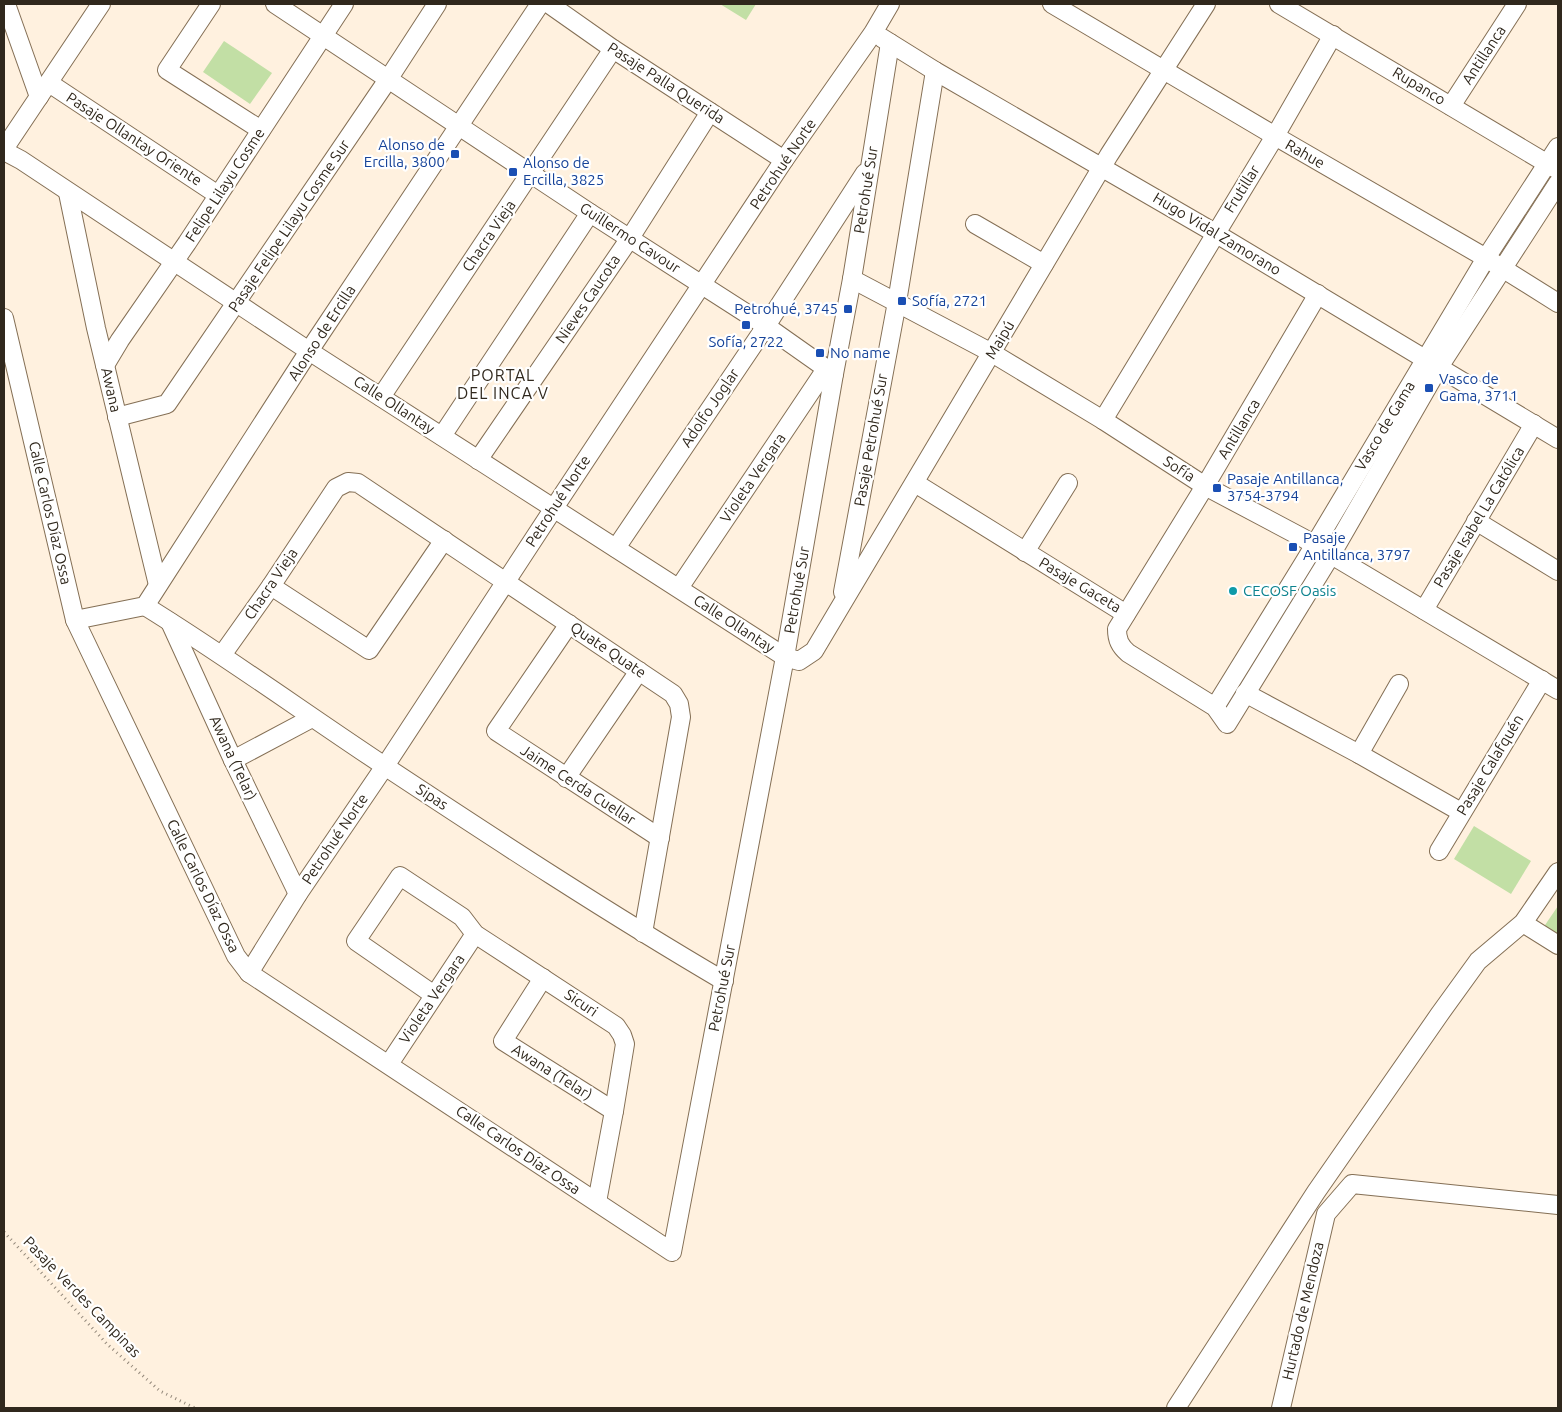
<svg xmlns="http://www.w3.org/2000/svg" width="1562" height="1412" viewBox="0 0 1562 1412" font-family="Ubuntu,sans-serif">
	<rect width="100%" height="100%" fill="#fff1df"/>
	<g fill="#c2dfa5">
		<path d="M720,4H756L746,20Z"/>
		<path d="M224,41L272,73L250,104L203,72Z"/>
		<path d="M1474,826L1531,861L1511,894L1454,859Z"/>
		<path d="M1558,906V938L1543,928Z"/>
	</g>
	<g fill="none" stroke-linecap="round" stroke-linejoin="round">
		<defs>
			<g id="minor">
				<path d="M6,4L39,97"/>
				<path d="M211,4L167,70L261,130"/>
				<path d="M275,4L590,213L766,326L834,374"/>
				<path d="M549,4L613,49L784,160"/>
				<path d="M1052,4L1275,136L1486,258L1558,303"/>
				<path d="M1279,4L1558,170"/>
				<path d="M882,38L935,71L1215,233L1558,439"/>
				<path d="M49,83L218,195"/>
				<path d="M1451,106L1517,4"/>
				<path d="M4,149L101,4"/>
				<path d="M4,151L21,160L309,351L785,657L799,661L814,651L1109,155L1206,4"/>
				<path d="M68,193L96,328L158,585"/>
				<path d="M975,224L1044,264"/>
				<path d="M852,279L992,353L1103,420L1205,486L1303,538L1558,690"/>
				<path d="M1318,294L1205,486L1117,629C1117,640 1120,646 1128,653L1215,707L1227,724L1331,555L1439,367L1558,183"/>
				<path d="M4,318L75,620L236,956L249,973L672,1252L785,657L834,374L852,279L890,43"/>
				<path d="M105,365L120,340L187,243L344,4"/>
				<path d="M381,397L613,49"/>
				<path d="M117,417L167,404L389,78L437,4"/>
				<path d="M1103,420L1275,136L1333,35"/>
				<path d="M442,436L590,213"/>
				<path d="M478,460L630,238L710,112"/>
				<path d="M915,483L1126,614"/>
				<path d="M1476,521L1558,571"/>
				<path d="M616,548L766,326L865,173"/>
				<path d="M1025,552L1068,483"/>
				<path d="M271,586L369,650L444,540"/>
				<path d="M679,588L826,369"/>
				<path d="M843,592L897,302L935,71"/>
				<path d="M145,606C226,656 303,712 383,765C495,839 608,913 724,981"/>
				<path d="M1424,610L1534,424"/>
				<path d="M75,620L145,606L309,351L540,4"/>
				<path d="M170,622L233,760L298,894"/>
				<path d="M569,624L496,731L660,838"/>
				<path d="M222,655L271,586L336,488L348,482L358,483L673,694L679,704L681,717L643,933"/>
				<path d="M1245,693L1359,754L1461,812"/>
				<path d="M1215,707L1305,561L1486,258L1558,147"/>
				<path d="M1359,754L1399,684"/>
				<path d="M233,760L312,718"/>
				<path d="M566,778L639,671"/>
				<path d="M1439,851L1542,680"/>
				<path d="M1523,923L1558,945"/>
				<path d="M249,973L298,894L385,766L554,508L784,160L873,33L890,4"/>
				<path d="M543,978L503,1041L614,1111"/>
				<path d="M434,995L356,941L400,876L462,917L475,934L616,1026L622,1035L625,1044L614,1111L597,1202"/>
				<path d="M389,1064L475,934"/>
				<path d="M1176,1408L1316,1192L1439,1015L1478,961L1523,923L1558,872"/>
				<path d="M1281,1408L1326,1214L1352,1184L1558,1205"/>
			</g>
		</defs>
		<use href="#minor" stroke="#846f55" stroke-width="20"/>
		<path stroke="#93887a" stroke-width="3" stroke-dasharray="1 4" stroke-linecap="butt" d="M4,1232L107,1344L160,1391L195,1408"/>
		<use href="#minor" stroke="#fff" stroke-width="18"/>
	</g>
	<g fill="#1a4fb4" stroke="#fff" stroke-width="2">
		<rect x="450" y="149" width="10" height="10" rx="2.5"/>
		<rect x="508" y="167" width="10" height="10" rx="2.5"/>
		<rect x="897" y="296" width="10" height="10" rx="2.5"/>
		<rect x="843" y="304" width="10" height="10" rx="2.5"/>
		<rect x="741" y="320" width="10" height="10" rx="2.5"/>
		<rect x="815" y="348" width="10" height="10" rx="2.5"/>
		<rect x="1424" y="383" width="10" height="10" rx="2.5"/>
		<rect x="1212" y="483" width="10" height="10" rx="2.5"/>
		<rect x="1288" y="542" width="10" height="10" rx="2.5"/>
	</g>
	<circle fill="#0f9aa8" stroke="#fff" stroke-width="2" cx="1233" cy="591" r="5"/>
	<g text-anchor="middle" stroke-width="4.5" stroke-linejoin="round" paint-order="stroke">
		<g font-size="15" fill="#30281d" stroke="#fff">
			<text transform="translate(1484 55) rotate(-57)" y="5">Antillanca</text>
			<text transform="translate(666 83) rotate(33)" y="5">Pasaje Palla Querida</text>
			<text transform="translate(1419 86) rotate(31)" y="5">Rupanco</text>
			<text transform="translate(134 139) rotate(33)" y="5">Pasaje Ollantay Oriente</text>
			<text transform="translate(1305 154) rotate(30)" y="5">Rahue</text>
			<text transform="translate(783 164) rotate(-56)" y="5">Petrohué Norte</text>
			<text transform="translate(225 185) rotate(-57)" y="5">Felipe Lilayu Cosme</text>
			<text transform="translate(1242 189) rotate(-58)" y="5">Frutillar</text>
			<text transform="translate(866 190) rotate(-81)" y="5">Petrohué Sur</text>
			<text transform="translate(289 226) rotate(-56)" y="5">Pasaje Felipe Lilayu Cosme Sur</text>
			<text transform="translate(1217 234) rotate(31)" y="5">Hugo Vidal Zamorano</text>
			<text transform="translate(489 236) rotate(-56)" y="5">Chacra Vieja</text>
			<text transform="translate(630 238) rotate(33)" y="5">Guillermo Cavour</text>
			<text transform="translate(588 299) rotate(-56)" y="5">Nieves Caucota</text>
			<text transform="translate(322 333) rotate(-57)" y="5">Alonso de Ercilla</text>
			<text transform="translate(1000 340) rotate(-59)" y="5">Maipú</text>
			<text transform="translate(111 390) rotate(77)" y="5">Awana</text>
			<text transform="translate(394 405) rotate(33)" y="5">Calle Ollantay</text>
			<text transform="translate(710 408) rotate(-56)" y="5">Adolfo Joglar</text>
			<text transform="translate(1385 426) rotate(-59)" y="5">Vasco de Gama</text>
			<text transform="translate(1239 429) rotate(-59)" y="5">Antillanca</text>
			<text transform="translate(871 440) rotate(-80)" y="5">Pasaje Petrohué Sur</text>
			<text transform="translate(1179 469) rotate(33)" y="5">Sofía</text>
			<text transform="translate(753 478) rotate(-56)" y="5">Violeta Vergara</text>
			<text transform="translate(558 501) rotate(-57)" y="5">Petrohué Norte</text>
			<text transform="translate(50 513) rotate(77)" y="5">Calle Carlos Díaz Ossa</text>
			<text transform="translate(1479 517) rotate(-59)" y="5">Pasaje Isabel La Católica</text>
			<text transform="translate(271 584) rotate(-56)" y="5">Chacra Vieja</text>
			<text transform="translate(1080 585) rotate(31)" y="5">Pasaje Gaceta</text>
			<text transform="translate(797 590) rotate(-80)" y="5">Petrohué Sur</text>
			<text transform="translate(734 624) rotate(33)" y="5">Calle Ollantay</text>
			<text transform="translate(608 650) rotate(34)" y="5">Quate Quate</text>
			<text transform="translate(233 758) rotate(65)" y="5">Awana (Telar)</text>
			<text transform="translate(1490 765) rotate(-59)" y="5">Pasaje Calafquén</text>
			<text transform="translate(578 785) rotate(33)" y="5">Jaime Cerda Cuellar</text>
			<text transform="translate(432 797) rotate(33)" y="5">Sipas</text>
			<text transform="translate(335 839) rotate(-56)" y="5">Petrohué Norte</text>
			<text transform="translate(203 886) rotate(64)" y="5">Calle Carlos Díaz Ossa</text>
			<text transform="translate(722 988) rotate(-79)" y="5">Petrohué Sur</text>
			<text transform="translate(432 999) rotate(-56)" y="5">Violeta Vergara</text>
			<text transform="translate(581 1003) rotate(34)" y="5">Sicuri</text>
			<text transform="translate(552 1072) rotate(32)" y="5">Awana (Telar)</text>
			<text transform="translate(518 1150) rotate(34)" y="5">Calle Carlos Díaz Ossa</text>
			<text transform="translate(82 1297) rotate(46)" y="5">Pasaje Verdes Campinas</text>
			<text transform="translate(1303 1311) rotate(-77)" y="5">Hurtado de Mendoza</text>
		</g>
		<g font-size="15" fill="#164399" stroke="#fff" text-anchor="start">
			<text x="445" y="150" text-anchor="end">Alonso de<tspan x="445" dy="17">Ercilla, 3800</tspan></text>
			<text x="523" y="168">Alonso de<tspan x="523" dy="17">Ercilla, 3825</tspan></text>
			<text x="912" y="306">Sofía, 2721</text>
			<text x="838" y="314" text-anchor="end">Petrohué, 3745</text>
			<text x="746" y="347" text-anchor="middle">Sofía, 2722</text>
			<text x="830" y="358">No name</text>
			<text x="1439" y="384">Vasco de<tspan x="1439" dy="17">Gama, 3711</tspan></text>
			<text x="1227" y="484">Pasaje Antillanca,<tspan x="1227" dy="17">3754-3794</tspan></text>
			<text x="1303" y="543">Pasaje<tspan x="1303" dy="17">Antillanca, 3797</tspan></text>
		</g>
		<g font-size="15" fill="#0d838f" stroke="#fff" text-anchor="start">
			<text x="1243" y="596">CECOSF Oasis</text>
		</g>
		<g font-size="16" letter-spacing="1" fill="#30281d" stroke="#fff">
			<text x="503" y="381">PORTAL<tspan x="503" dy="18">DEL INCA V</tspan></text>
		</g>
	</g>
	<rect width="1562" height="1412" fill="none" stroke="#30281d" stroke-width="10"/>
</svg>
